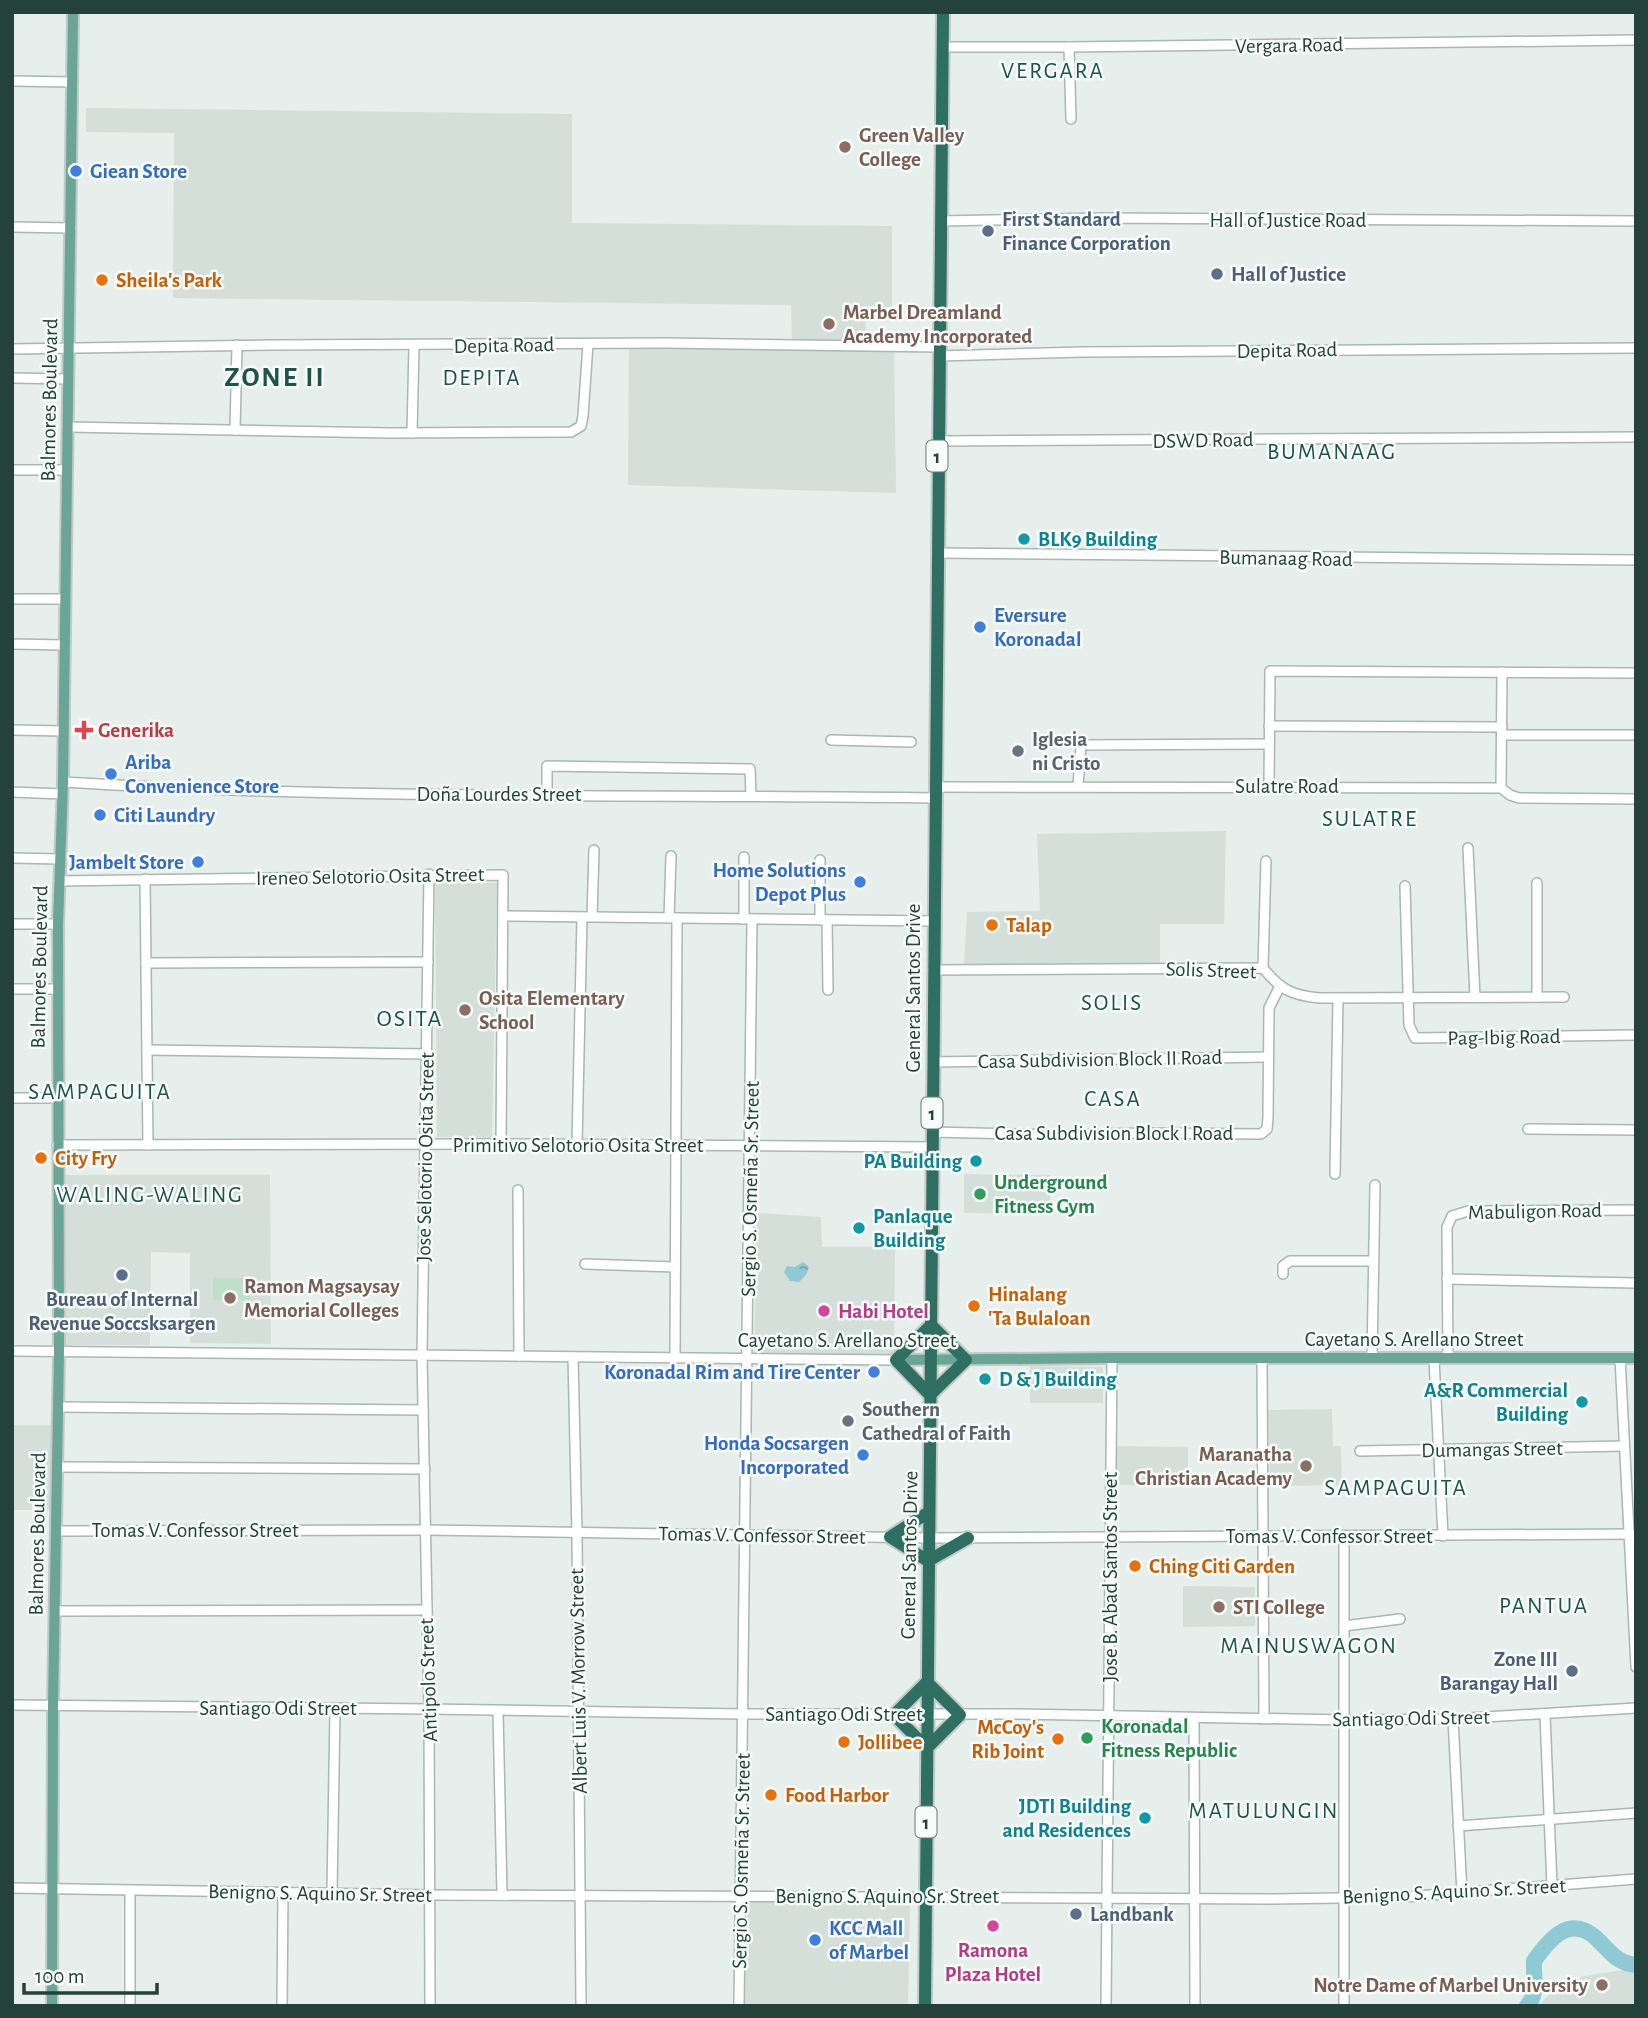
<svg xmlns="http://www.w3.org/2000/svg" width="1648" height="2018" viewBox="0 0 1648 2018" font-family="'Alegreya Sans',sans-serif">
	<defs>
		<pattern id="water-ripples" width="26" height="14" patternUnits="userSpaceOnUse" patternTransform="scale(1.75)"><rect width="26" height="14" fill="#8ec9d4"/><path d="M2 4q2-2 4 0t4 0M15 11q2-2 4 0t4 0" fill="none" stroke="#74a5ad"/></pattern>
	</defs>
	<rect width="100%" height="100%" fill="#e6efeb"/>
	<g fill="#d4dfda">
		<path d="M86,108L572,114V223L892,226V307L866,306L865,342H792L791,305L173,298L174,133L86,132Z"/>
		<path d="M629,346L894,350L896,493L628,485Z"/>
		<path d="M1226,831L1224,924H1160V966L964,967L967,912L1040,911L1037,834Z"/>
		<path d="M435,883H497L492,1138L437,1137Z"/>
		<path d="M964,1174L1050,1175V1214L964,1213Z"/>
		<path d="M64,1175H270L271,1344L190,1343V1253L151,1252L150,1345H64Z"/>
		<path d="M757,1213L821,1217L822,1247H895L894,1354H754Z"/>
		<path d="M1030,1366L1103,1367V1403H1030Z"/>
		<path d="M1332,1409L1333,1446H1341L1342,1485L1270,1486L1268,1410Z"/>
		<path d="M12,1425H52L50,1510H12Z"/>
		<path d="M1117,1446L1188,1447V1486L1117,1485Z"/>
		<path d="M1183,1586L1255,1587V1626L1183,1627Z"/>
		<path d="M745,1899L910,1902L908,2006H745Z"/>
		<path d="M1636,1968V2006H1538L1551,1993L1584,1976Z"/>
	</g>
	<rect fill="#bfe0c8" x="213" y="1278" width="37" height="22"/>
	<path fill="url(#water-ripples)" d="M803,1262L809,1267L806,1275L799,1282L790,1281L784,1272L787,1266L795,1267Z"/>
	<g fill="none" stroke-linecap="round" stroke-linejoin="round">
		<path stroke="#8ec9d4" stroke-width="16" d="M1527,2006C1539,1994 1533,1976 1534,1961C1549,1940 1569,1914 1596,1938C1610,1951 1616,1963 1636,1965"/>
		<defs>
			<g id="minor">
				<path d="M943,47H1069L1636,40"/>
				<path d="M1069,47L1071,119"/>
				<path d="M12,81L72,82"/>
				<path d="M940,221L1103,218L1636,221"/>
				<path d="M12,227L71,228"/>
				<path d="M12,349L274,345L667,343L939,347"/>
				<path d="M939,356L1083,352L1636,348"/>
				<path d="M12,378L68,379"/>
				<path d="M67,427L390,433L571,432L581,426L583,416L588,344"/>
				<path d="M235,430L237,345"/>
				<path d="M412,433L414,346"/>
				<path d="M937,441L1636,437"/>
				<path d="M12,470H67"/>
				<path d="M937,553L1636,560"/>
				<path d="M12,599H64"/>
				<path d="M12,644L64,645"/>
				<path d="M1269,726L1502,727"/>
				<path d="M12,730L63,731"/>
				<path d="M1502,735H1636"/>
				<path d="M831,740L911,742"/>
				<path d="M63,782C353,800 644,794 935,798"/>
				<path d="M1078,786L1081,745L1269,744"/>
				<path d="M1269,786L1270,671L1636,673"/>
				<path d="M935,787L1501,788L1510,795L1519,798L1636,799"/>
				<path d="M1501,788L1502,672"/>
				<path d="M12,792L62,794"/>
				<path d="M547,794V766L750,769L751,796"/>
				<path d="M1468,848L1475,997"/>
				<path d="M12,858L59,859"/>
				<path d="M820,860V920"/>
				<path d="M429,874L422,1355L429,1709L430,2006"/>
				<path d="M145,879L148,1145"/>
				<path d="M59,881L503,875L501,1144"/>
				<path d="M1405,886L1409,1025L1415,1038L1636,1035"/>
				<path d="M503,916L933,921"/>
				<path d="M592,917L594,850"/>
				<path d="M669,918L671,856"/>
				<path d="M744,919V857"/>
				<path d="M827,920L828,990"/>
				<path d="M12,924H58"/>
				<path d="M146,963L428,962"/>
				<path d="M1263,968L1266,861"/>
				<path d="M933,970L1263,968C1281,990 1291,995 1319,998L1564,997"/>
				<path d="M12,989H58"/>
				<path d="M1537,997V883"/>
				<path d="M147,1050L427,1054"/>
				<path d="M932,1062L1268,1057"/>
				<path d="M12,1098H57"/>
				<path d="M1528,1129L1636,1130"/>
				<path d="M932,1132L1059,1135L1144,1133L1261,1134L1267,1129L1268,1118L1269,1008L1280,986"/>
				<path d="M577,1144L582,917"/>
				<path d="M57,1145L501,1144L932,1147"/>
				<path d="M1335,1174L1338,998"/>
				<path d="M518,1190L519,1356"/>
				<path d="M585,1264L675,1267"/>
				<path d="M1283,1274V1266L1290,1261H1373"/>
				<path d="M1447,1279L1636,1283"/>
				<path d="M12,1351L896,1360"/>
				<path d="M573,1357L577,1533L581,2006"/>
				<path d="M675,1358L677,918"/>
				<path d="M1372,1358L1375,1185"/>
				<path d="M1448,1358L1447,1227L1452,1216L1468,1211L1636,1210"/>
				<path d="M1620,1358L1636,1667"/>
				<path d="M1262,1359L1264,1719"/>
				<path d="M1434,1359L1443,1536"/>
				<path d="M58,1407L423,1410"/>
				<path d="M1360,1451L1624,1446"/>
				<path d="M58,1467L425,1469"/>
				<path d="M56,1531L426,1530L928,1538L1636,1534"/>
				<path d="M1344,1536V2006"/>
				<path d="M55,1611L426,1610"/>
				<path d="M1344,1626L1400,1619"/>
				<path d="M12,1705L429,1709L743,1714H1018L1345,1720L1453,1719L1636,1708"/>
				<path d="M498,1711L502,1894"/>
				<path d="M1545,1715L1552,1886"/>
				<path d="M1194,1718L1195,2006"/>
				<path d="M1453,1719L1462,1893"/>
				<path d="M1458,1826L1636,1813"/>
				<path d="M12,1888L431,1895L1273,1899L1404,1897L1636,1879"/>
				<path d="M332,1893L335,1708"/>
				<path d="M130,2006V1890"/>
				<path d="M282,2006L283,1892"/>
				<path d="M739,2006L752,919"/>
				<path d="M1106,2006L1112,1358"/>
			</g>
			<g id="major">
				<path d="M896,1360L1112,1358H1636"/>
				<path d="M52,2006L53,1706L59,1351L58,924L63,782L73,12"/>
			</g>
			<g id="highway">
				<path d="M930,1395L966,1360L931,1325"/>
				<path d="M930,1395L896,1360L931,1325"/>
				<path d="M929,1512L890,1537L928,1561L968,1538"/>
				<path d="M927,1748L960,1715L927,1682"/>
				<path d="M927,1748L894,1715L927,1682"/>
				<path d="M925,2006L943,12"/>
			</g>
		</defs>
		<use href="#minor" stroke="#a8b8b2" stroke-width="12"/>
		<use href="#major" stroke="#c2cac8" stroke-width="14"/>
		<use href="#highway" stroke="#c2cac8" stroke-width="16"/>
		<use href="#minor" stroke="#fff" stroke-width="9"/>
		<use href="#major" stroke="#6aa596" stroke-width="10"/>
		<use href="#highway" stroke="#2f6f62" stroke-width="12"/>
	</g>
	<g fill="#8d6e63" stroke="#f7fbf9" stroke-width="2.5">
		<circle cx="845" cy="147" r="7"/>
		<circle cx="829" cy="324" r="7"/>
		<circle cx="465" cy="1010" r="7"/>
		<circle cx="230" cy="1298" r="7"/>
		<circle cx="1306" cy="1466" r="7"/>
		<circle cx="1219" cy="1607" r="7"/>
		<circle cx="1602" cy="1985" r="7"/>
	</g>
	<g fill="#3f7fe0" stroke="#f7fbf9" stroke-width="2.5">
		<circle cx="76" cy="171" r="7"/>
		<circle cx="980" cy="627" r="7"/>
		<circle cx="111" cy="774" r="7"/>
		<circle cx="100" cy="815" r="7"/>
		<circle cx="198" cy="862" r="7"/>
		<circle cx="860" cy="882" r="7"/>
		<circle cx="874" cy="1372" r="7"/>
		<circle cx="863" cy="1455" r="7"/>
		<circle cx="815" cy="1940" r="7"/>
	</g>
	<g fill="#5c6f8a" stroke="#f7fbf9" stroke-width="2.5">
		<circle cx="988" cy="231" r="7"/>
		<circle cx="1217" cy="274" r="7"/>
		<circle cx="122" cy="1275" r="7"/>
		<circle cx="1572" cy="1671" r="7"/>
		<circle cx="1076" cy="1914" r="7"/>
	</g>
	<g fill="#e8710a" stroke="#f7fbf9" stroke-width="2.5">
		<circle cx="102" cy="280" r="7"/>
		<circle cx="992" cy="925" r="7"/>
		<circle cx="41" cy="1158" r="7"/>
		<circle cx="974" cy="1306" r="7"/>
		<circle cx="1135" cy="1566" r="7"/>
		<circle cx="1058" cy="1739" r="7"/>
		<circle cx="844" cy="1742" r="7"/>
		<circle cx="771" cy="1795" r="7"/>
	</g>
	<g fill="#0f9aa8" stroke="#f7fbf9" stroke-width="2.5">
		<circle cx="1024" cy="539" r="7"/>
		<circle cx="976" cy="1161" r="7"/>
		<circle cx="859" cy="1228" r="7"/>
		<circle cx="985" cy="1379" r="7"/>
		<circle cx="1582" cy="1402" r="7"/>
		<circle cx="1145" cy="1818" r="7"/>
	</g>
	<path fill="#e0444e" stroke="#f7fbf9" stroke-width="2.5" d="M80.5 719.5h7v7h7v7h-7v7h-7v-7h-7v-7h7z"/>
	<g fill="#6b7280" stroke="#f7fbf9" stroke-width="2.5">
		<circle cx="1018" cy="751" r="7"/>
		<circle cx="848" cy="1421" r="7"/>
	</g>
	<g fill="#2e9e5b" stroke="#f7fbf9" stroke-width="2.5">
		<circle cx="980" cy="1194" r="7"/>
		<circle cx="1087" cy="1738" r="7"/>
	</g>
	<g fill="#d1479c" stroke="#f7fbf9" stroke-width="2.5">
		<circle cx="824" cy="1311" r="7"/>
		<circle cx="993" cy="1926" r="7"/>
	</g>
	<g text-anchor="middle" stroke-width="5" stroke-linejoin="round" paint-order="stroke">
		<g fill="#f7fbf9" stroke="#637a73" stroke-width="2">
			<rect x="926.5" y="440.5" width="21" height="31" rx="5"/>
			<rect x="921.5" y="1097.5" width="21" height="31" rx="5"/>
			<rect x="915.5" y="1806.5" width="21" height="31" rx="5"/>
		</g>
		<g font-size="19" font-weight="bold" fill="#24423a">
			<text x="937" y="463">1</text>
			<text x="932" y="1120">1</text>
			<text x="926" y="1829">1</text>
		</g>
		<g font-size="21" fill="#24423a" stroke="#f7fbf9">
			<text transform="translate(1289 45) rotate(-1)" y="7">Vergara Road</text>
			<text x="1288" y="227">Hall of Justice Road</text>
			<text transform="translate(504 345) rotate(-1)" y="7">Depita Road</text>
			<text transform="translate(1287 350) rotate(-1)" y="7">Depita Road</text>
			<text transform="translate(49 400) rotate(-89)" y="7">Balmores Boulevard</text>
			<text transform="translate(1203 440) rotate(-1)" y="7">DSWD Road</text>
			<text transform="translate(1286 558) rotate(1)" y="7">Bumanaag Road</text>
			<text x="1287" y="793">Sulatre Road</text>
			<text x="499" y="801">Doña Lourdes Street</text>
			<text transform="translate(370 876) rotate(-1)" y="7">Ireneo Selotorio Osita Street</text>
			<text transform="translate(39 967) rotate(-89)" y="7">Balmores Boulevard</text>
			<text transform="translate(1211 970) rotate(2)" y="7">Solis Street</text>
			<text transform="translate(913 988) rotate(-90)" y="7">General Santos Drive</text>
			<text transform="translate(1504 1037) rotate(-1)" y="7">Pag-Ibig Road</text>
			<text transform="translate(1100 1059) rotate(-1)" y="7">Casa Subdivision Block II Road</text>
			<text x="1114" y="1140">Casa Subdivision Block I Road</text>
			<text x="578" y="1152">Primitivo Selotorio Osita Street</text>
			<text transform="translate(425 1157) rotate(-89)" y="7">Jose Selotorio Osita Street</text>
			<text transform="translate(750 1189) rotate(-89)" y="7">Sergio S. Osmeña Sr. Street</text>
			<text transform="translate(1535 1211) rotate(-1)" y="7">Mabuligon Road</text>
			<text x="1414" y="1346">Cayetano S. Arellano Street</text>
			<text x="847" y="1347">Cayetano S. Arellano Street</text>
			<text transform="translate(1492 1449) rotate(-1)" y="7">Dumangas Street</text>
			<text x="195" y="1537">Tomas V. Confessor Street</text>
			<text transform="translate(37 1534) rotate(-89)" y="7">Balmores Boulevard</text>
			<text transform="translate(762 1535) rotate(1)" y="7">Tomas V. Confessor Street</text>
			<text x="1329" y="1543">Tomas V. Confessor Street</text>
			<text transform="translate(909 1555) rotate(-89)" y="7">General Santos Drive</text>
			<text transform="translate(1110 1577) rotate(-90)" y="7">Jose B. Abad Santos Street</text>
			<text transform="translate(428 1680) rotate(-92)" y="7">Antipolo Street</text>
			<text transform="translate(578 1681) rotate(-91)" y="7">Albert Luis V. Morrow Street</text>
			<text x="278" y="1715">Santiago Odi Street</text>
			<text x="844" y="1721">Santiago Odi Street</text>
			<text transform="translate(1411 1718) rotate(-1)" y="7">Santiago Odi Street</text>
			<text transform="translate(741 1861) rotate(-89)" y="7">Sergio S. Osmeña Sr. Street</text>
			<text transform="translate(1454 1891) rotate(-3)" y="7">Benigno S. Aquino Sr. Street</text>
			<text transform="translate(320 1893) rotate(1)" y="7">Benigno S. Aquino Sr. Street</text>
			<text x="887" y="1903">Benigno S. Aquino Sr. Street</text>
		</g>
		<g font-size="21" font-weight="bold" fill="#785e54" stroke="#f7fbf9" text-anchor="start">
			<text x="859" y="142">Green Valley<tspan x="859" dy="24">College</tspan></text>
			<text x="843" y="319">Marbel Dreamland<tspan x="843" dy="24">Academy Incorporated</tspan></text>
			<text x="479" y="1005">Osita Elementary<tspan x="479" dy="24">School</tspan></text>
			<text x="244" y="1293">Ramon Magsaysay<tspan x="244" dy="24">Memorial Colleges</tspan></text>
			<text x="1292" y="1461" text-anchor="end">Maranatha<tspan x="1292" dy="24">Christian Academy</tspan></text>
			<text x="1233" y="1614">STI College</text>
			<text x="1588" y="1992" text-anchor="end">Notre Dame of Marbel University</text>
		</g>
		<g font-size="21" font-weight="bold" fill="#366cbe" stroke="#f7fbf9" text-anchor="start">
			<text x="90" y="178">Giean Store</text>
			<text x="994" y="622">Eversure<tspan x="994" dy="24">Koronadal</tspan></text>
			<text x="125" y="769">Ariba<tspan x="125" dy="24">Convenience Store</tspan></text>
			<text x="114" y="822">Citi Laundry</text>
			<text x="184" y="869" text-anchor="end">Jambelt Store</text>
			<text x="846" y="877" text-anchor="end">Home Solutions<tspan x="846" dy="24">Depot Plus</tspan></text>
			<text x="860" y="1379" text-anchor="end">Koronadal Rim and Tire Center</text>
			<text x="849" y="1450" text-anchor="end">Honda Socsargen<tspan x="849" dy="24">Incorporated</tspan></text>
			<text x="829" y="1935">KCC Mall<tspan x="829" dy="24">of Marbel</tspan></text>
		</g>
		<g font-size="21" font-weight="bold" fill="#4e5e75" stroke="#f7fbf9" text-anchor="start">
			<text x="1002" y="226">First Standard<tspan x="1002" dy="24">Finance Corporation</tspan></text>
			<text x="1231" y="281">Hall of Justice</text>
			<text x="122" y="1306" text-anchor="middle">Bureau of Internal<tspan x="122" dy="24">Revenue Soccsksargen</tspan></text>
			<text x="1558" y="1666" text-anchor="end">Zone III<tspan x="1558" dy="24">Barangay Hall</tspan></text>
			<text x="1090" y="1921">Landbank</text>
		</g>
		<g font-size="21" font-weight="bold" fill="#c56008" stroke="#f7fbf9" text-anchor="start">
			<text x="116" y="287">Sheila's Park</text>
			<text x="1006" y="932">Talap</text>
			<text x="55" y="1165">City Fry</text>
			<text x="988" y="1301">Hinalang<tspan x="988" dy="24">'Ta Bulaloan</tspan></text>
			<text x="1149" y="1573">Ching Citi Garden</text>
			<text x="1044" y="1734" text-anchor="end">McCoy's<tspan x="1044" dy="24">Rib Joint</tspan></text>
			<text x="858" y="1749">Jollibee</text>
			<text x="785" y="1802">Food Harbor</text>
		</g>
		<g font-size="21" font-weight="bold" fill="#0d838f" stroke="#f7fbf9" text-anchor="start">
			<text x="1038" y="546">BLK9 Building</text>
			<text x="962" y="1168" text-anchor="end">PA Building</text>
			<text x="873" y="1223">Panlaque<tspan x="873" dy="24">Building</tspan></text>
			<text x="999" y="1386">D &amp; J Building</text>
			<text x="1568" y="1397" text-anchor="end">A&amp;R Commercial<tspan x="1568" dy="24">Building</tspan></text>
			<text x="1131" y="1813" text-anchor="end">JDTI Building<tspan x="1131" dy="24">and Residences</tspan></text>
		</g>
		<g font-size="21" font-weight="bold" fill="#be3a42" stroke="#f7fbf9" text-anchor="start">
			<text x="98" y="737">Generika</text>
		</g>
		<g font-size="21" font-weight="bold" fill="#5b616d" stroke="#f7fbf9" text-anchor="start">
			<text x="1032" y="746">Iglesia<tspan x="1032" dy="24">ni Cristo</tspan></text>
			<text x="862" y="1416">Southern<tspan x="862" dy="24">Cathedral of Faith</tspan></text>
		</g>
		<g font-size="21" font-weight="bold" fill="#27864d" stroke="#f7fbf9" text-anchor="start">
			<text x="994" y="1189">Underground<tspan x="994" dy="24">Fitness Gym</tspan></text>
			<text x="1101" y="1733">Koronadal<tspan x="1101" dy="24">Fitness Republic</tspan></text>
		</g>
		<g font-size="21" font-weight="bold" fill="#b23c85" stroke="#f7fbf9" text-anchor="start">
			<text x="838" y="1318">Habi Hotel</text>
			<text x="993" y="1957" text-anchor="middle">Ramona<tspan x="993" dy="24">Plaza Hotel</tspan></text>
		</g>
		<g font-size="23" letter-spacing="2" fill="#1f5548" stroke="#f7fbf9">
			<text x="1053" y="78">VERGARA</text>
			<text x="482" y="385">DEPITA</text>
			<text x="1332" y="459">BUMANAAG</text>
			<text x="1370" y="826">SULATRE</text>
			<text x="1112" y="1010">SOLIS</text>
			<text x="100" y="1099">SAMPAGUITA</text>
			<text x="1113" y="1106">CASA</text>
			<text x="150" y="1202">WALING-WALING</text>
			<text x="1396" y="1495">SAMPAGUITA</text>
			<text x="1544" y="1613">PANTUA</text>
			<text x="1309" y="1653">MAINUSWAGON</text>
			<text x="1264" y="1818">MATULUNGIN</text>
		</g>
		<g font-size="24" letter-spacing="2" fill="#1f5548" stroke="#f7fbf9">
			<text x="410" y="1026">OSITA</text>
		</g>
		<g font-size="28" font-weight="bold" letter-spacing="2" fill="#1f5548" stroke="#f7fbf9">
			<text x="275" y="386">ZONE II</text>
		</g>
	</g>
	<rect width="1648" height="2018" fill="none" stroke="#24423a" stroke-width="28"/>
	<path d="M24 1983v10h133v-10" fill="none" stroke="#24423a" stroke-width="3.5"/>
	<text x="35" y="1983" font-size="21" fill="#24423a" stroke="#f7fbf9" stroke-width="5" paint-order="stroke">100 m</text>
</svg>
